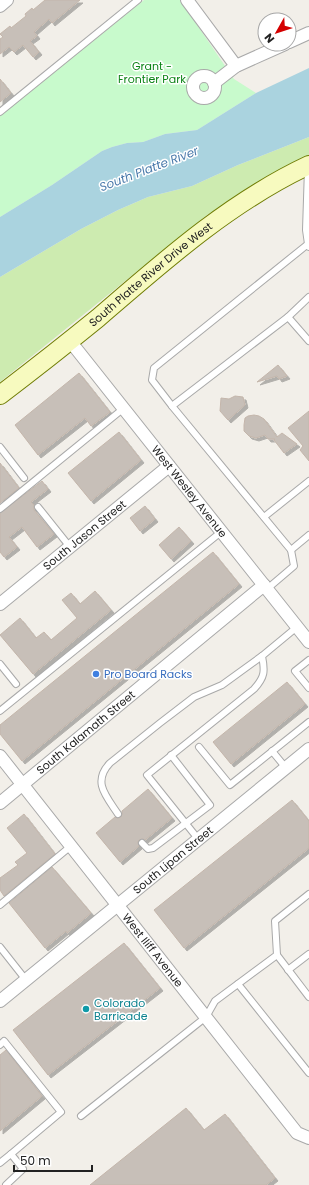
<svg xmlns="http://www.w3.org/2000/svg" width="309" height="1185" viewBox="0 0 309 1185" font-family="Poppins,sans-serif">
	<defs>
		<filter id="shadow"><feDropShadow dx="3" dy="3" stdDeviation="0" flood-color="#0004"/></filter>
	</defs>
	<rect width="100%" height="100%" fill="#f2efe9"/>
	<path fill="#cdebb0" d="M309,137V159L250,190L207,215L0,382V277L81,229L118,210L148,197L192,186L238,165Z"/>
	<path fill="#c8facc" d="M144,0H180L234,79L256,93L197,130L165,134L143,142L127,143L112,147L102,151L52,185L0,217V116Z"/>
	<path fill="#aad3df" d="M309,68V137L238,165L192,186L148,197L118,210L81,229L0,277V217L52,185L102,151L112,147L127,143L143,142L165,134L197,130L256,93Z"/>
	<g fill="#c7bfb8" stroke="#c4b6ab" filter="url(#shadow)">
		<path d="M45,0H80L52,23L49,19L34,32L37,36L30,41L39,52L33,57L23,45L14,52L9,47L0,54V39L3,37L0,34L10,26L11,28L26,16L25,14L32,8L33,10Z"/>
		<path d="M0,79L11,93L0,102Z"/>
		<path d="M278,365L287,376L279,379L277,376L257,382Z"/>
		<path d="M79,373L110,412L91,426L85,418L38,455L15,425Z"/>
		<path d="M235,396L243,397L245,405L228,420L220,411L221,398L229,399Z"/>
		<path d="M309,411V461L300,450L303,446L288,428Z"/>
		<path d="M254,415L259,416L264,419L277,437L282,433L297,444L284,453L274,440L275,439H268L265,435L256,438L249,436L244,431V425L245,418L248,416Z"/>
		<path d="M119,432L141,460L91,501L68,473Z"/>
		<path d="M0,463L19,488L0,503Z"/>
		<path d="M42,481L48,489L31,502L34,505V510L54,534L37,547L22,527L9,537L17,547L4,557L0,552V513Z"/>
		<path d="M145,506L155,519L140,531L130,518Z"/>
		<path d="M179,527L191,541L171,559L159,545Z"/>
		<path d="M213,552L239,584L22,761L0,734V725Z"/>
		<path d="M95,591L111,610L33,674L0,635L20,618L36,638L44,632L51,640L77,618L62,600L71,593L80,604Z"/>
		<path d="M287,682L305,704L231,764L213,742Z"/>
		<path d="M148,789L172,818L145,840L143,839L139,840L138,842L139,846L120,862L96,833L115,817L118,818L121,817L122,814V811Z"/>
		<path d="M292,800L309,821V848L184,948L154,910Z"/>
		<path d="M24,814L55,854L4,896L0,890V878L18,865L15,862L27,853L7,828Z"/>
		<path d="M52,867L91,913L67,933L66,931L45,948L9,903Z"/>
		<path d="M124,943L160,988L48,1075L13,1030Z"/>
		<path d="M6,1050L42,1096L0,1131V1055Z"/>
		<path d="M186,1108L204,1130L225,1114L275,1178L266,1185H90Z"/>
	</g>
	<g fill="none" stroke-linecap="round" stroke-linejoin="round">
		<defs>
			<g id="lane">
				<path d="M0,112L138,0"/>
				<path d="M308,168L306,230L308,244"/>
				<path d="M288,317L309,297"/>
				<path d="M172,406L152,380L154,368L308,244L309,247"/>
				<path d="M0,447L24,478"/>
				<path d="M38,507L70,547"/>
				<path d="M0,509L124,408"/>
				<path d="M264,517L309,481"/>
				<path d="M291,550L309,535"/>
				<path d="M267,589L294,566L291,550L172,406L288,317L309,341"/>
				<path d="M309,660L295,671L309,688"/>
				<path d="M0,664L16,684"/>
				<path d="M0,711L221,532"/>
				<path d="M199,747L230,785L309,722"/>
				<path d="M272,751L286,768"/>
				<path d="M118,814C106,796 92,782 110,763L160,723L194,697L222,685L262,656"/>
				<path d="M199,840L147,775L254,689C265,677 265,671 262,656L297,627"/>
				<path d="M142,843L148,849L153,848L210,805L171,755"/>
				<path d="M0,905L71,846"/>
				<path d="M0,947L26,980"/>
				<path d="M277,955L309,997"/>
				<path d="M288,970L309,954"/>
				<path d="M238,984L309,1073"/>
				<path d="M0,1045L4,1041L61,1112L11,1154L23,1169L6,1185"/>
				<path d="M81,1116L206,1017L215,1001L277,955L275,921L309,894"/>
				<path d="M0,1163L11,1154"/>
			</g>
			<g id="street">
				<path d="M187,0L236,66"/>
				<path d="M0,6L7,0"/>
				<path d="M289,42L309,33"/>
				<circle cx="204" cy="87" r="11"/>
				<path d="M214,83L236,66L285,44"/>
				<path id="s1" d="M70,341L309,642"/>
				<path id="s2" d="M0,604L169,466"/>
				<path id="s3" d="M0,756L297,1133L309,1138"/>
				<path id="s4" d="M0,803L264,585"/>
				<path id="s5" d="M0,1001L309,749"/>
			</g>
			<g id="secondary">
				<path id="s6" d="M0,395C33,370 66,344 98,318C164,261 230,202 309,165"/>
			</g>
		</defs>
		<use href="#lane" stroke="#a9a9a9" stroke-width="8"/>
		<use href="#street" stroke="#a9a9a9" stroke-width="14"/>
		<use href="#secondary" stroke="#707d05" stroke-width="20"/>
		<use href="#lane" stroke="#fff" stroke-width="6"/>
		<use href="#street" stroke="#fff" stroke-width="12"/>
		<use href="#secondary" stroke="#f7fabf" stroke-width="18"/>
	</g>
	<circle fill="#3f7fe0" stroke="#fff" stroke-width="1.5" cx="96" cy="674" r="4"/>
	<circle fill="#0f9aa8" stroke="#fff" stroke-width="1.5" cx="86" cy="1009" r="4"/>
	<g text-anchor="middle" stroke-width="3" stroke-linejoin="round" paint-order="stroke">
		<g font-size="11" fill="#0c8416" stroke="#fff">
			<text x="152" y="70">Grant -<tspan x="152" dy="13">Frontier Park</tspan></text>
		</g>
		<g font-size="11" fill="#222" stroke="#fff">
			<text dy="4" stroke="none"><textPath href="#s6" startOffset="193">South Platte River Drive West</textPath></text>
			<text dy="4" stroke="none"><textPath href="#s1" startOffset="192">West Wesley Avenue</textPath></text>
			<text dy="4" stroke="none"><textPath href="#s2" startOffset="109">South Jason Street</textPath></text>
			<text dy="4" stroke="none"><textPath href="#s4" startOffset="111">South Kalamath Street</textPath></text>
			<text dy="4" stroke="none"><textPath href="#s5" startOffset="223">South Lipan Street</textPath></text>
			<text dy="4" stroke="none"><textPath href="#s3" startOffset="247">West Iliff Avenue</textPath></text>
		</g>
		<g font-size="11" fill="#366cbe" stroke="#fff" text-anchor="start">
			<text x="104" y="678">Pro Board Racks</text>
		</g>
		<g font-size="11" fill="#0d838f" stroke="#fff" text-anchor="start">
			<text x="94" y="1007">Colorado<tspan x="94" dy="13">Barricade</tspan></text>
		</g>
		<g font-size="12" font-style="italic" fill="#4a7aab" stroke="#fff">
			<text transform="translate(149 169) rotate(-21)" y="4">South Platte River</text>
		</g>
	</g>
	<g transform="translate(277 32) rotate(231)"><circle r="19" fill="#ffffff" stroke="#a7a7a7"/>
	<path d="M0-3L7 15L0 10L-7 15Z" fill="#d40000"/>
	<text y="-6" font-size="11" font-weight="bold" text-anchor="middle" fill="#222222">N</text>
	</g>
	<path d="M14 1165v6h78v-6" fill="none" stroke="#222222" stroke-width="2"/>
	<text x="20" y="1165" font-size="12" fill="#222222" stroke="#ffffff" stroke-width="3" paint-order="stroke">50 m</text>
</svg>
